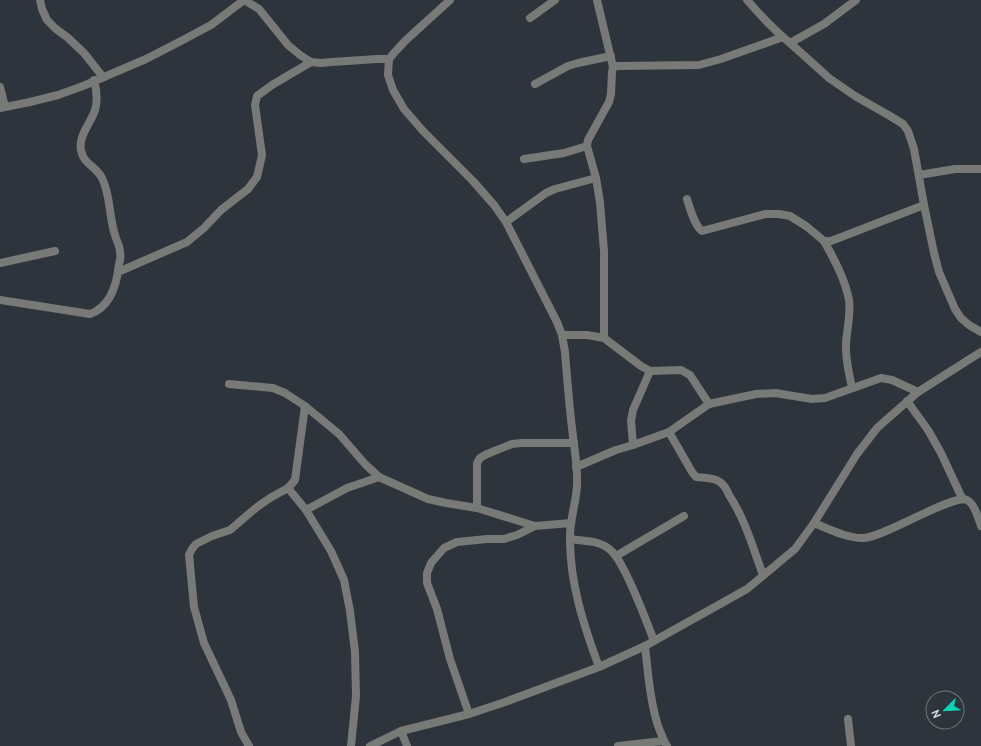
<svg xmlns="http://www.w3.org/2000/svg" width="981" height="746" viewBox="0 0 981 746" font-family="Overpass,sans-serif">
	<rect width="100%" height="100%" fill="#2e343b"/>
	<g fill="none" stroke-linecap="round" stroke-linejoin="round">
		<g stroke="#777a76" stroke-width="8">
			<path d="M40,0L42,9L47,20L56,29L67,37L84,53L103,77"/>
			<path d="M244,0L259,9L288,45L300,55L311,62L321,63L332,62L377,59H389"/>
			<path d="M450,0L405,41L394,53L389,59L388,75L393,90L404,109L423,131L473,181L494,205L506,222L557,322L562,335L565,352C567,377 569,403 572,428C574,447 578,467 577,486C576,504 569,522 570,540C570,584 584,626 599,667"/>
			<path d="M597,0L613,67"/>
			<path d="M747,0C760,15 774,30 790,43L829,78L855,96L890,116L903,124L908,131L914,149L924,205L934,253L939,272L955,309L961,318L969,325L981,332"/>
			<path d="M530,18L555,0"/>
			<path d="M790,43L824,24L856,0"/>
			<path d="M535,84L568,66L578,63L611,56"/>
			<path d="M0,87L5,107"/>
			<path d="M0,108L30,102L58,95L83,86L146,59L181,41L211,25L244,0"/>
			<path d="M524,159L564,153L587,146"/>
			<path d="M919,175L955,169H981"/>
			<path d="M687,199C690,208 694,225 702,231L765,214H779L790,216L806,226L824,241H831L924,205"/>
			<path d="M506,222L546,193L555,189L596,178"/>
			<path d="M824,241C834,259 845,279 849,300C851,314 847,329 846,343C845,358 849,373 852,388"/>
			<path d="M0,263L55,251"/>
			<path d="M118,272L187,242L204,228L221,210L248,189L257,177L262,155L255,105L257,96L272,85L311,62"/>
			<path d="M0,300L90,314C110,307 117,284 119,264C120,261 121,256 120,252C120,246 116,240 115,235C113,229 112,223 111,217C109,204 108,190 102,178C96,166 83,164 81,150C78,136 91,123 95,110C98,100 97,91 94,80"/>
			<path d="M562,335H587L604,338L641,366L650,371L681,370L690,375L709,404"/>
			<path d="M604,338V251L600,202L596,178L587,146L588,140L609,102L611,94L612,72L613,67L618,66L699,65L721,59L783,37"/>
			<path d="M229,384L273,388L285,393L305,406L339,434L365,464L379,477L428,499L446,503L477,508L535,526L571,523"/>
			<path d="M907,401L928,430L941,453L962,498"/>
			<path d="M669,432L692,472L696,477C704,478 713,477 720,482C724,485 727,490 729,495C745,519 753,548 763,575"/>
			<path d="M633,445L631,421L633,410L650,371"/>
			<path d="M576,467L616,450L633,445L669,432L709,404L756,394L775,393L812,399L825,398L881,378L892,380L918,392"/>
			<path d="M288,488L306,510L331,551L344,580L350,611L355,652L356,696L351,746"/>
			<path d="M477,508V463L480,458L487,454L512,444L521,443H574"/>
			<path d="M306,510L347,488L379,477"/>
			<path d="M814,523C829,529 848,539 864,538C885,537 954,493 967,500C975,504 978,518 981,526"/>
			<path d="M570,539C582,541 597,540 608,548C615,553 620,562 624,570C636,593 645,617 654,641"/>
			<path d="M616,556L684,516"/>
			<path d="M645,646C648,673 650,700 658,726C661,733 663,740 667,746"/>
			<path d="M469,714L450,659L437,609L427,583V573L431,563L444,548L457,542L487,539H504L517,535L535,526"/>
			<path d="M848,719L851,746"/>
			<path d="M401,731L407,746"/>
			<path d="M249,746L241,732L231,700L204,643L194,607L189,555L192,549L196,544L212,536L230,530L257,507L270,498L288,488L295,480L305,406"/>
			<path d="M618,746L663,741"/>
		</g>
		<path stroke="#777a76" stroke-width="8" d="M370,746L401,731L469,714L505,702L599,667L645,646L747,589L795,549L814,523L857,454L877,428L918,392L981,352"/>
	</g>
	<g transform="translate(945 710) rotate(246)"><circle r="19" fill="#2e343b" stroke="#71767c"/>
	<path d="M0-3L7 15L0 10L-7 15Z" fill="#00d5b7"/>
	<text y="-6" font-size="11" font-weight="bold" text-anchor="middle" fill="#d5d9dd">N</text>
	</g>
</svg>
